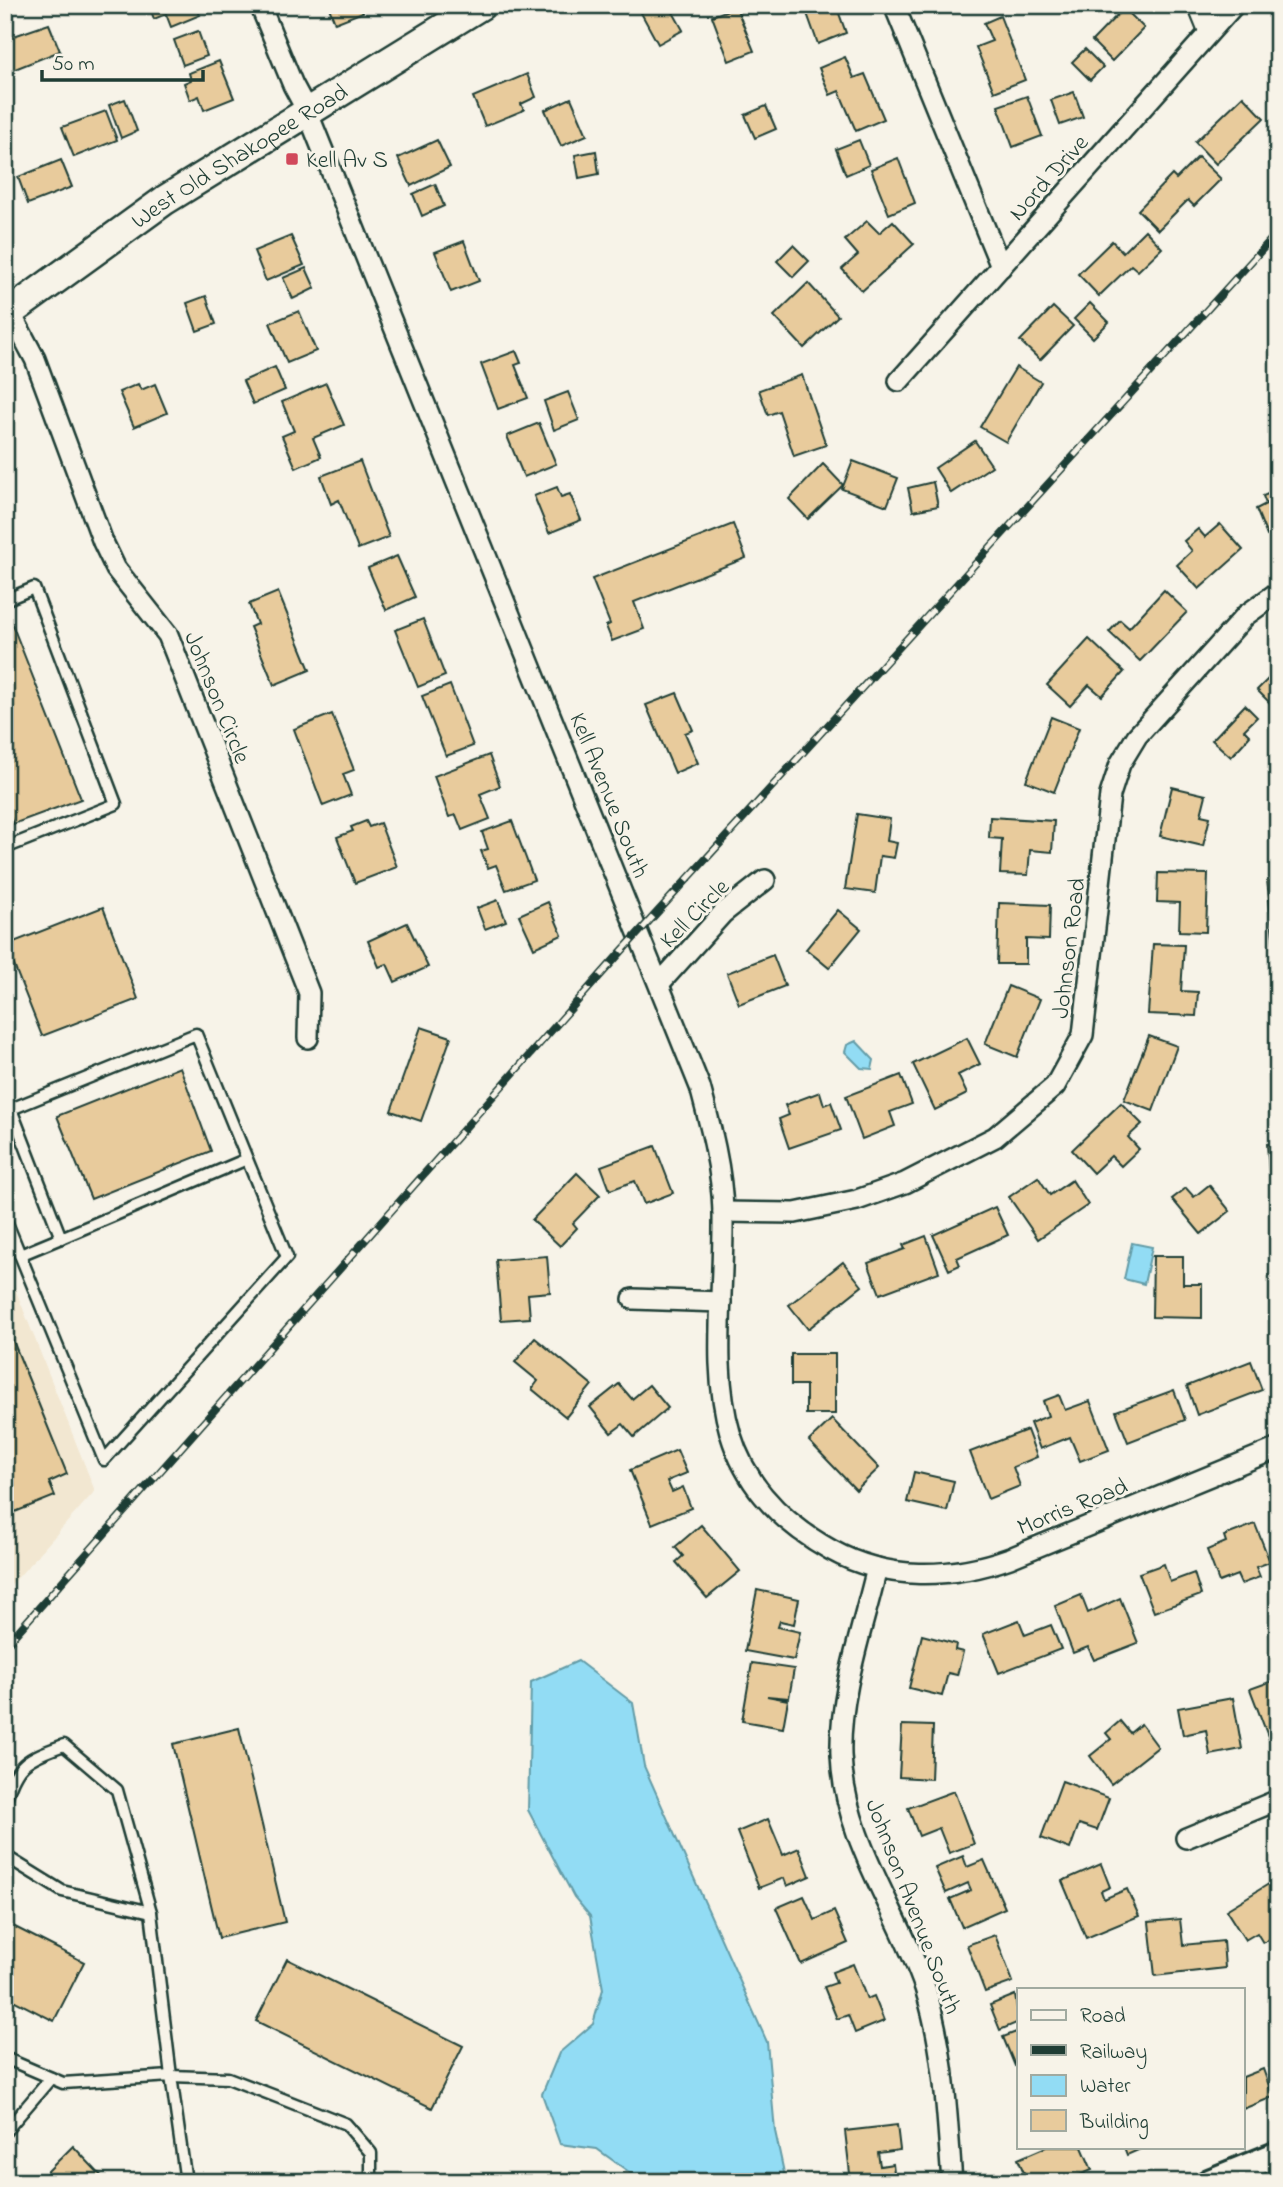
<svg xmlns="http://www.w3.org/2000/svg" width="1283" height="2187" viewBox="0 0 1283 2187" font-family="'Indie Flower',sans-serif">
	<rect width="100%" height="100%" fill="#f7f3e8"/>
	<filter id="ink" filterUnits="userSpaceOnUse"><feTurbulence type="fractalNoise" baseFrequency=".0143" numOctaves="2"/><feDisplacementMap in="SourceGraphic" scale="14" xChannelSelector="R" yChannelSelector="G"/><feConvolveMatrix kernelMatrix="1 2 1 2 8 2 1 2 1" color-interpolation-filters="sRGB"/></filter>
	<g filter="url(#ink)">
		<path fill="#f2e7d1" d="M5,1263L95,1491L5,1592Z"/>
		<g fill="#92dcf4" stroke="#649ca7" stroke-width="2">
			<path d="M856,1041L874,1060L872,1069L861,1068L845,1052L847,1045Z"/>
			<path d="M1132,1243L1152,1247L1144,1284L1124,1279Z"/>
			<path d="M578,1661L633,1703L644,1766L767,2042L775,2131L786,2182H643L597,2149L560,2144L542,2094L559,2053L593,2024L603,1989L590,1916L574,1897L528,1810L531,1682Z"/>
		</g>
		<g fill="#e8cb9c" stroke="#1f3d34" stroke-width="2">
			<path d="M149,5H195L200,15L171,27L166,14L154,19Z"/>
			<path d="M328,5H360L363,12L335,23Z"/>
			<path d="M651,5H669L683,30L658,44L640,11Z"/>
			<path d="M804,5H836L846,33L818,44Z"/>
			<path d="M736,7L754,51L729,61L712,16Z"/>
			<path d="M1124,8L1144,28L1112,61L1092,41Z"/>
			<path d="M1000,16L1025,80L994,92L976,47L992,41L984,23Z"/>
			<path d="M49,24L60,51L5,73V39Z"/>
			<path d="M198,31L207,56L183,65L174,40Z"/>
			<path d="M1085,49L1103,67L1090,80L1072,62Z"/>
			<path d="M1278,50V63L1271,57Z"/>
			<path d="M845,57L854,78L865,74L884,119L856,131L839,91L830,95L819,68Z"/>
			<path d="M219,61L234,98L204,110L199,96L190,100L184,83L191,80L189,73Z"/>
			<path d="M527,74L536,97L521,104L524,110L485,126L473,97Z"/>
			<path d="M1074,92L1083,117L1060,125L1051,100Z"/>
			<path d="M1027,96L1042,136L1013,147L998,106Z"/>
			<path d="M1243,96L1264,118L1216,164L1195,142Z"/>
			<path d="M571,98L587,135L561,146L545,110Z"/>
			<path d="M125,99L137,131L121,138L109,105Z"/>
			<path d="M766,106L776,129L755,138L745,115Z"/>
			<path d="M106,111L117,140L74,157L62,127Z"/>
			<path d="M437,140L450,167L411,186L398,158Z"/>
			<path d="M859,140L869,165L846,175L836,149Z"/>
			<path d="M596,151L599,174L579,178L575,155Z"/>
			<path d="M1198,157L1221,179L1194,206L1188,200L1158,230L1138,210L1172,175L1176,179Z"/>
			<path d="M898,158L915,203L889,214L871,169Z"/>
			<path d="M61,160L72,187L28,204L18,177Z"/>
			<path d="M435,184L444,206L422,216L413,194Z"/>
			<path d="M867,221L879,233L893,221L914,244L862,291L842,269L858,255L845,240Z"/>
			<path d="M1145,230L1162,248L1138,271L1131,265L1099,296L1078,274L1112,241L1123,252Z"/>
			<path d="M291,236L304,265L266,281L254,251Z"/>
			<path d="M464,241L479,281L451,292L435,252Z"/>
			<path d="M793,245L809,261L793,277L777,261Z"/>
			<path d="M306,268L315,288L293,299L283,278Z"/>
			<path d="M808,283L838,316L804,348L774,316Z"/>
			<path d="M206,296L216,324L197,331L187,303Z"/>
			<path d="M1090,303L1109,322L1093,338L1074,319Z"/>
			<path d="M1053,307L1073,326L1040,360L1020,341Z"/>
			<path d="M299,311L316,351L287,363L270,323Z"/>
			<path d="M516,351L521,363L515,365L528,398L498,409L481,364Z"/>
			<path d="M275,367L285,390L253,404L243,381Z"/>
			<path d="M1016,367L1041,382L1006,442L980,427Z"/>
			<path d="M802,375L826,445L794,456L779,411L768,415L759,390Z"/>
			<path d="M326,383L344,425L313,438L321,457L296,468L282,436L294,431L282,402Z"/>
			<path d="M138,384L141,390L155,384L167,413L134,427L119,392Z"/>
			<path d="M568,392L579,420L554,430L544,401Z"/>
			<path d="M539,423L556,464L524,477L507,436Z"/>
			<path d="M975,441L992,466L951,493L935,468Z"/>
			<path d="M360,461L389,537L358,549L339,500L331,504L321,476Z"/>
			<path d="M853,461L898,478L887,506L842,489Z"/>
			<path d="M823,464L843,485L808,519L789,499Z"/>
			<path d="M933,482L938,506L913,511L908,488Z"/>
			<path d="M557,487L561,497L570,494L581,520L549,533L534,496Z"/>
			<path d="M1277,490L1278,531L1267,536L1256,509L1266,504L1263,496Z"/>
			<path d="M733,524L746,558L634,602L644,629L612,641L606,626L610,624L592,579Z"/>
			<path d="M1220,524L1243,550L1199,589L1177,565L1192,551L1184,541L1198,529L1205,537Z"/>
			<path d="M397,556L415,597L386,610L368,568Z"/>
			<path d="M1164,590L1187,612L1140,661L1109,632L1120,620L1129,628Z"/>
			<path d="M278,592L310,670L274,685L250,627L257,624L249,604Z"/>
			<path d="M423,619L445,676L418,687L395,630Z"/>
			<path d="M12,624L81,799L13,824L5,805V626Z"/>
			<path d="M1089,639L1124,672L1102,696L1089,685L1070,706L1047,685Z"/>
			<path d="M1278,669V711L1257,690Z"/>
			<path d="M450,685L473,746L446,756L422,696Z"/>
			<path d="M677,693L693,730L685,733L698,763L675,773L646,705Z"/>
			<path d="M1245,705L1257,717L1244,730L1250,736L1231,757L1212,740Z"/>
			<path d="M332,714L354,770L343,774L351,795L323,806L294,729Z"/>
			<path d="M1051,717L1079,728L1054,792L1026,781Z"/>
			<path d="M489,755L500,786L480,794L490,819L462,830L456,815L449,817L434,776Z"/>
			<path d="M1172,787L1206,795L1201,815L1210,817L1203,846L1160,836Z"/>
			<path d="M857,814L890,819L887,841L897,843L894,858L880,856L875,893L845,889Z"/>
			<path d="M990,817L1054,821L1052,852L1030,850L1028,875L1000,874L1002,839L989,838Z"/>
			<path d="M366,821L369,827L380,823L397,867L355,883L337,837L353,831L351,827Z"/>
			<path d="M512,821L534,880L506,890L496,865L488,868L481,851L488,849L482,832Z"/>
			<path d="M1158,873L1208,874L1206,932L1179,931L1180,903L1157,902Z"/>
			<path d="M1278,879V945L1274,946L1267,880Z"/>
			<path d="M498,900L506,921L485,929L477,908Z"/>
			<path d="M548,902L562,935L534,948L519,915Z"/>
			<path d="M999,903L1050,905L1049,940L1026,939V964H997Z"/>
			<path d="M103,907L138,999L42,1036L6,945Z"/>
			<path d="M838,910L861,929L829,968L806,949Z"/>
			<path d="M407,923L428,967L395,982L387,964L379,967L368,941Z"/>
			<path d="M1153,944L1184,945L1181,991L1198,992L1196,1016L1148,1014Z"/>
			<path d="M773,955L785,986L739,1004L727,973Z"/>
			<path d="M1008,986L1040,999L1017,1057L985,1044Z"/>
			<path d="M421,1027L451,1037L421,1121L391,1111Z"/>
			<path d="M1149,1036L1177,1046L1153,1111L1124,1100Z"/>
			<path d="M967,1038L980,1064L958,1075L967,1094L935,1110L913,1064Z"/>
			<path d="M180,1067L211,1151L91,1199L57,1116Z"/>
			<path d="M901,1075L912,1104L890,1112L895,1126L862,1139L846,1096Z"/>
			<path d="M820,1092L824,1105L831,1102L841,1130L789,1148L779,1119L789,1115L785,1105Z"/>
			<path d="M1121,1103L1142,1124L1128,1137L1139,1149L1121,1166L1111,1156L1093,1173L1072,1150Z"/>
			<path d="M1278,1143V1173H1269L1267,1144Z"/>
			<path d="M655,1146L673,1193L644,1204L635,1181L610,1190L601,1166Z"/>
			<path d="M577,1173L600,1195L573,1223L577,1228L560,1246L532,1220Z"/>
			<path d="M1038,1177L1050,1195L1072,1180L1088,1205L1038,1239L1009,1197Z"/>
			<path d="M1209,1185L1230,1211L1201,1234L1172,1199L1186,1188L1194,1197Z"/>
			<path d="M995,1207L1008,1235L957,1258L960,1265L949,1270L933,1235Z"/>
			<path d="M926,1236L939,1272L880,1294L868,1263L905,1249L903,1245Z"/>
			<path d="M547,1256L550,1292L528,1294L530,1318L501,1320L496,1260Z"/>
			<path d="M1153,1256H1183V1284H1202V1318L1152,1317Z"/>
			<path d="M843,1262L862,1286L808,1329L789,1305Z"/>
			<path d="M5,1321L67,1474L49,1482L55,1496L5,1516Z"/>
			<path d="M535,1338L592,1385L566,1417L532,1389L538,1381L515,1362Z"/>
			<path d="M791,1354H835V1414H806V1385H791Z"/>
			<path d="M1251,1361L1262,1390L1197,1415L1187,1386Z"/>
			<path d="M619,1384L632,1399L649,1385L668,1408L634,1437L623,1424L611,1433L590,1407Z"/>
			<path d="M1174,1390L1185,1420L1128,1442L1116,1411Z"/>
			<path d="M1059,1395L1065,1410L1090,1401L1109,1450L1080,1461L1070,1437L1040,1449L1030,1423L1048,1416L1043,1401Z"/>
			<path d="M832,1419L879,1468L856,1490L809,1441Z"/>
			<path d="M1027,1430L1037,1457L1013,1467L1020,1486L988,1499L970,1452Z"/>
			<path d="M677,1450L687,1473L667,1481L672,1492L683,1487L691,1508L652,1524L630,1470Z"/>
			<path d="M914,1472L954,1481L947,1511L907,1502Z"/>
			<path d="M1255,1524L1270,1562L1256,1567L1260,1577L1241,1584L1237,1575L1219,1582L1207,1550L1226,1542L1224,1536Z"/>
			<path d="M701,1525L740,1571L707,1598L676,1562L683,1556L675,1547Z"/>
			<path d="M1164,1564L1170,1582L1194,1573L1201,1595L1154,1612L1139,1573Z"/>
			<path d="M757,1590L799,1599L794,1624L780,1621L778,1627L800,1632L794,1660L745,1651Z"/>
			<path d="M1081,1595L1088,1613L1120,1598L1138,1643L1094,1660L1088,1647L1073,1653L1055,1606Z"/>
			<path d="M1019,1620L1025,1635L1051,1625L1061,1649L999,1673L983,1634Z"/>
			<path d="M922,1635L956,1644L955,1650L963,1652L957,1675L948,1673L942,1696L909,1688Z"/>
			<path d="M752,1663L794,1669L789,1698L767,1696L788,1700L783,1728L742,1721Z"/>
			<path d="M1278,1679V1736L1269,1739L1250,1689Z"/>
			<path d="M1233,1698L1242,1749L1210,1755L1206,1730L1183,1735L1178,1708Z"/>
			<path d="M1120,1721L1130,1733L1141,1724L1158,1747L1111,1784L1090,1756L1111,1739L1106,1733Z"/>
			<path d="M902,1725L933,1726L931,1779L899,1777Z"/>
			<path d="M239,1728L285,1922L219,1938L173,1744Z"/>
			<path d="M1062,1781L1109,1798L1097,1830L1079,1824L1070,1849L1041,1838Z"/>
			<path d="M954,1791L974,1844L949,1853L939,1828L919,1836L908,1808Z"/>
			<path d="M768,1819L783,1855L799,1848L810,1876L787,1886L784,1878L759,1888L737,1832Z"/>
			<path d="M963,1856L967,1867L984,1860L1005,1908L962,1927L950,1899L971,1890L968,1883L946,1893L935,1868Z"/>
			<path d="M1101,1864L1110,1887L1101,1891L1104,1899L1127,1889L1139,1916L1086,1938L1062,1881Z"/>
			<path d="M1272,1882L1278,1891V1934L1263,1943L1257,1933L1245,1940L1226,1910Z"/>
			<path d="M804,1896L815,1920L834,1911L848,1943L801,1964L776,1908Z"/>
			<path d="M1180,1919L1183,1945L1223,1941L1225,1968L1155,1976L1149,1922Z"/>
			<path d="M5,1922L84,1962L54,2021L5,1996Z"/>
			<path d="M995,1935L1013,1982L985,1992L967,1945Z"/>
			<path d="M287,1959L463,2046L432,2108L256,2021Z"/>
			<path d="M853,1964L867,1999L874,1996L884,2021L855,2033L848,2015L837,2019L824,1987L836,1983L832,1972Z"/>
			<path d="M1015,1995L1019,2022L1000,2030L990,2005Z"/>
			<path d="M1019,2031V2065L1015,2066L1003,2037Z"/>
			<path d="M1263,2069L1273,2097L1243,2109V2077Z"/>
			<path d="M897,2125L900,2150L878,2153L880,2166L893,2164L895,2182H851L845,2131Z"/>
			<path d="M73,2146L107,2182H37Z"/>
			<path d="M1046,2147H1082L1092,2170L1068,2180L1066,2175L1049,2182H1028L1018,2159Z"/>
			<path d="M1124,2147H1145L1127,2155Z"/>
		</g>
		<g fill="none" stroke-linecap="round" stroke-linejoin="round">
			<defs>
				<g id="service">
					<path d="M5,600L34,588L116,804L5,848"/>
					<path d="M5,1218L104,1460L287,1257L196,1034L11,1109L61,1238L247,1159"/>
					<path d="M20,1255L61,1238"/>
					<path d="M5,1804C15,1763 26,1759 64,1745L117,1790L151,1912L171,2076L228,2078L280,2098L346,2124L371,2153V2182"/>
					<path d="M5,1851L7,1857L62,1891L151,1912"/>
					<path d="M5,2058L63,2083L171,2076L186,2182"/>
					<path d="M5,2132L51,2078"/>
				</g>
				<g id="minor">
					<path d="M260,5L293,85L307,111L700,1087C711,1128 722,1169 723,1212C725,1349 686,1469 831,1550C887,1581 951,1579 1010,1558L1278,1448"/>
					<path d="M894,5L1001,267"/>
					<path d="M1198,5L1209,32"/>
					<path d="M10,312L35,359L103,542L116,569L168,635L309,993L308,1038"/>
					<path d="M899,381L1234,5"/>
					<path d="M660,983L723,913L765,880"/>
					<path d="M723,1212L795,1213L857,1200L905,1183L995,1137L1055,1086L1083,1035L1110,795L1120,764L1137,736L1246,615L1278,592"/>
					<path d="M633,1299L721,1302"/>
					<path d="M877,1568C863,1628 839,1693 841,1755C844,1841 898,1909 925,1988C945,2051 947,2117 952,2182"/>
					<path d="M1186,1838L1278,1800"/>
				</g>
				<path id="tertiary" d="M1209,2182L1278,2154"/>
				<g id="secondary">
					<path id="s1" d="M5,316L165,200L481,5"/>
				</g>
			</defs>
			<use href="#service" stroke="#1f3d34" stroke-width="15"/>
			<use href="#minor" stroke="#1f3d34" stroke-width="24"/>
			<use href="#tertiary" stroke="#1f3d34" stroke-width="30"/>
			<use href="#secondary" stroke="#1f3d34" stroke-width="33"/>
			<use href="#service" stroke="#f7f3e8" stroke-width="10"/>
			<use href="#minor" stroke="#f7f3e8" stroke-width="19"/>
			<use href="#tertiary" stroke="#f7f3e8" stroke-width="24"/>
			<use href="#secondary" stroke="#f7f3e8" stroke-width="28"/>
			<defs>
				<path id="rail" d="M5,1646L621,952L1278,232"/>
			</defs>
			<use href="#rail" stroke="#1f3d34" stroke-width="8"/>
			<use href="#rail" stroke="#f7f3e8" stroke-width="5" stroke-dasharray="16" stroke-linecap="butt"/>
		</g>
	</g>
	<rect fill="#d1495b" stroke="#f7f3e8" stroke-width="2.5" x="285" y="152" width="14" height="14" rx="3.5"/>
	<g text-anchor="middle" stroke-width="6" stroke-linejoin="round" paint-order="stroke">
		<g font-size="24" fill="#1f3d34" stroke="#f7f3e8">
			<text dy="8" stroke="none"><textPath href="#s1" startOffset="284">West Old Shakopee Road</textPath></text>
			<text transform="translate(1048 177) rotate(-48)" y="8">Nord Drive</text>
			<text transform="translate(218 697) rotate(68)" y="8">Johnson Circle</text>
			<text transform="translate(610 795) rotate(68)" y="8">Kell Avenue South</text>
			<text transform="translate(694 913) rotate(-45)" y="8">Kell Circle</text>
			<text transform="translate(1068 948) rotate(-83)" y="8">Johnson Road</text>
			<text transform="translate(1072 1506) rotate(-22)" y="8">Morris Road</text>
			<text transform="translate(914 1906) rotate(69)" y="8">Johnson Avenue South</text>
		</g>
		<g font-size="24" fill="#1f3d34" stroke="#f7f3e8" text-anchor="start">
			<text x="306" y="167">Kell Av S</text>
		</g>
	</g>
	<rect width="1283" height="2187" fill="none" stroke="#f7f3e8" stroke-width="28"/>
	<rect x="14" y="14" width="1255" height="2159" fill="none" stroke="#1f3d34" stroke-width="2.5" filter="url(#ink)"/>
	<rect x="1017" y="1988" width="228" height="161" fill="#f7f3e8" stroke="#a1aaa0" stroke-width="2"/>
	<rect x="1031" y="2010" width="35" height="10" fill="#f7f3e8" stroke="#a1aaa0" stroke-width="2"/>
	<text x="1080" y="2022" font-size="21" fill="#1f3d34">Road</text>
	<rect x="1031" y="2045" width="35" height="10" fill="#1f3d34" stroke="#a1aaa0" stroke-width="2"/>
	<text x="1080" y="2058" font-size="21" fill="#1f3d34">Railway</text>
	<rect x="1031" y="2075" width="35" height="21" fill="#92dcf4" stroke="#a1aaa0" stroke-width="2"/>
	<text x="1080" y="2092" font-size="21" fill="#1f3d34">Water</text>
	<rect x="1031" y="2110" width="35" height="21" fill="#e8cb9c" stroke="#a1aaa0" stroke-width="2"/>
	<text x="1080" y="2128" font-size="21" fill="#1f3d34">Building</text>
	<path d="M42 70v10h161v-10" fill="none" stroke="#1f3d34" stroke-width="3.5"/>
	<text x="52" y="70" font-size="21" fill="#1f3d34" stroke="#f7f3e8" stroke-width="5" paint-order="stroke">50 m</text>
</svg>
